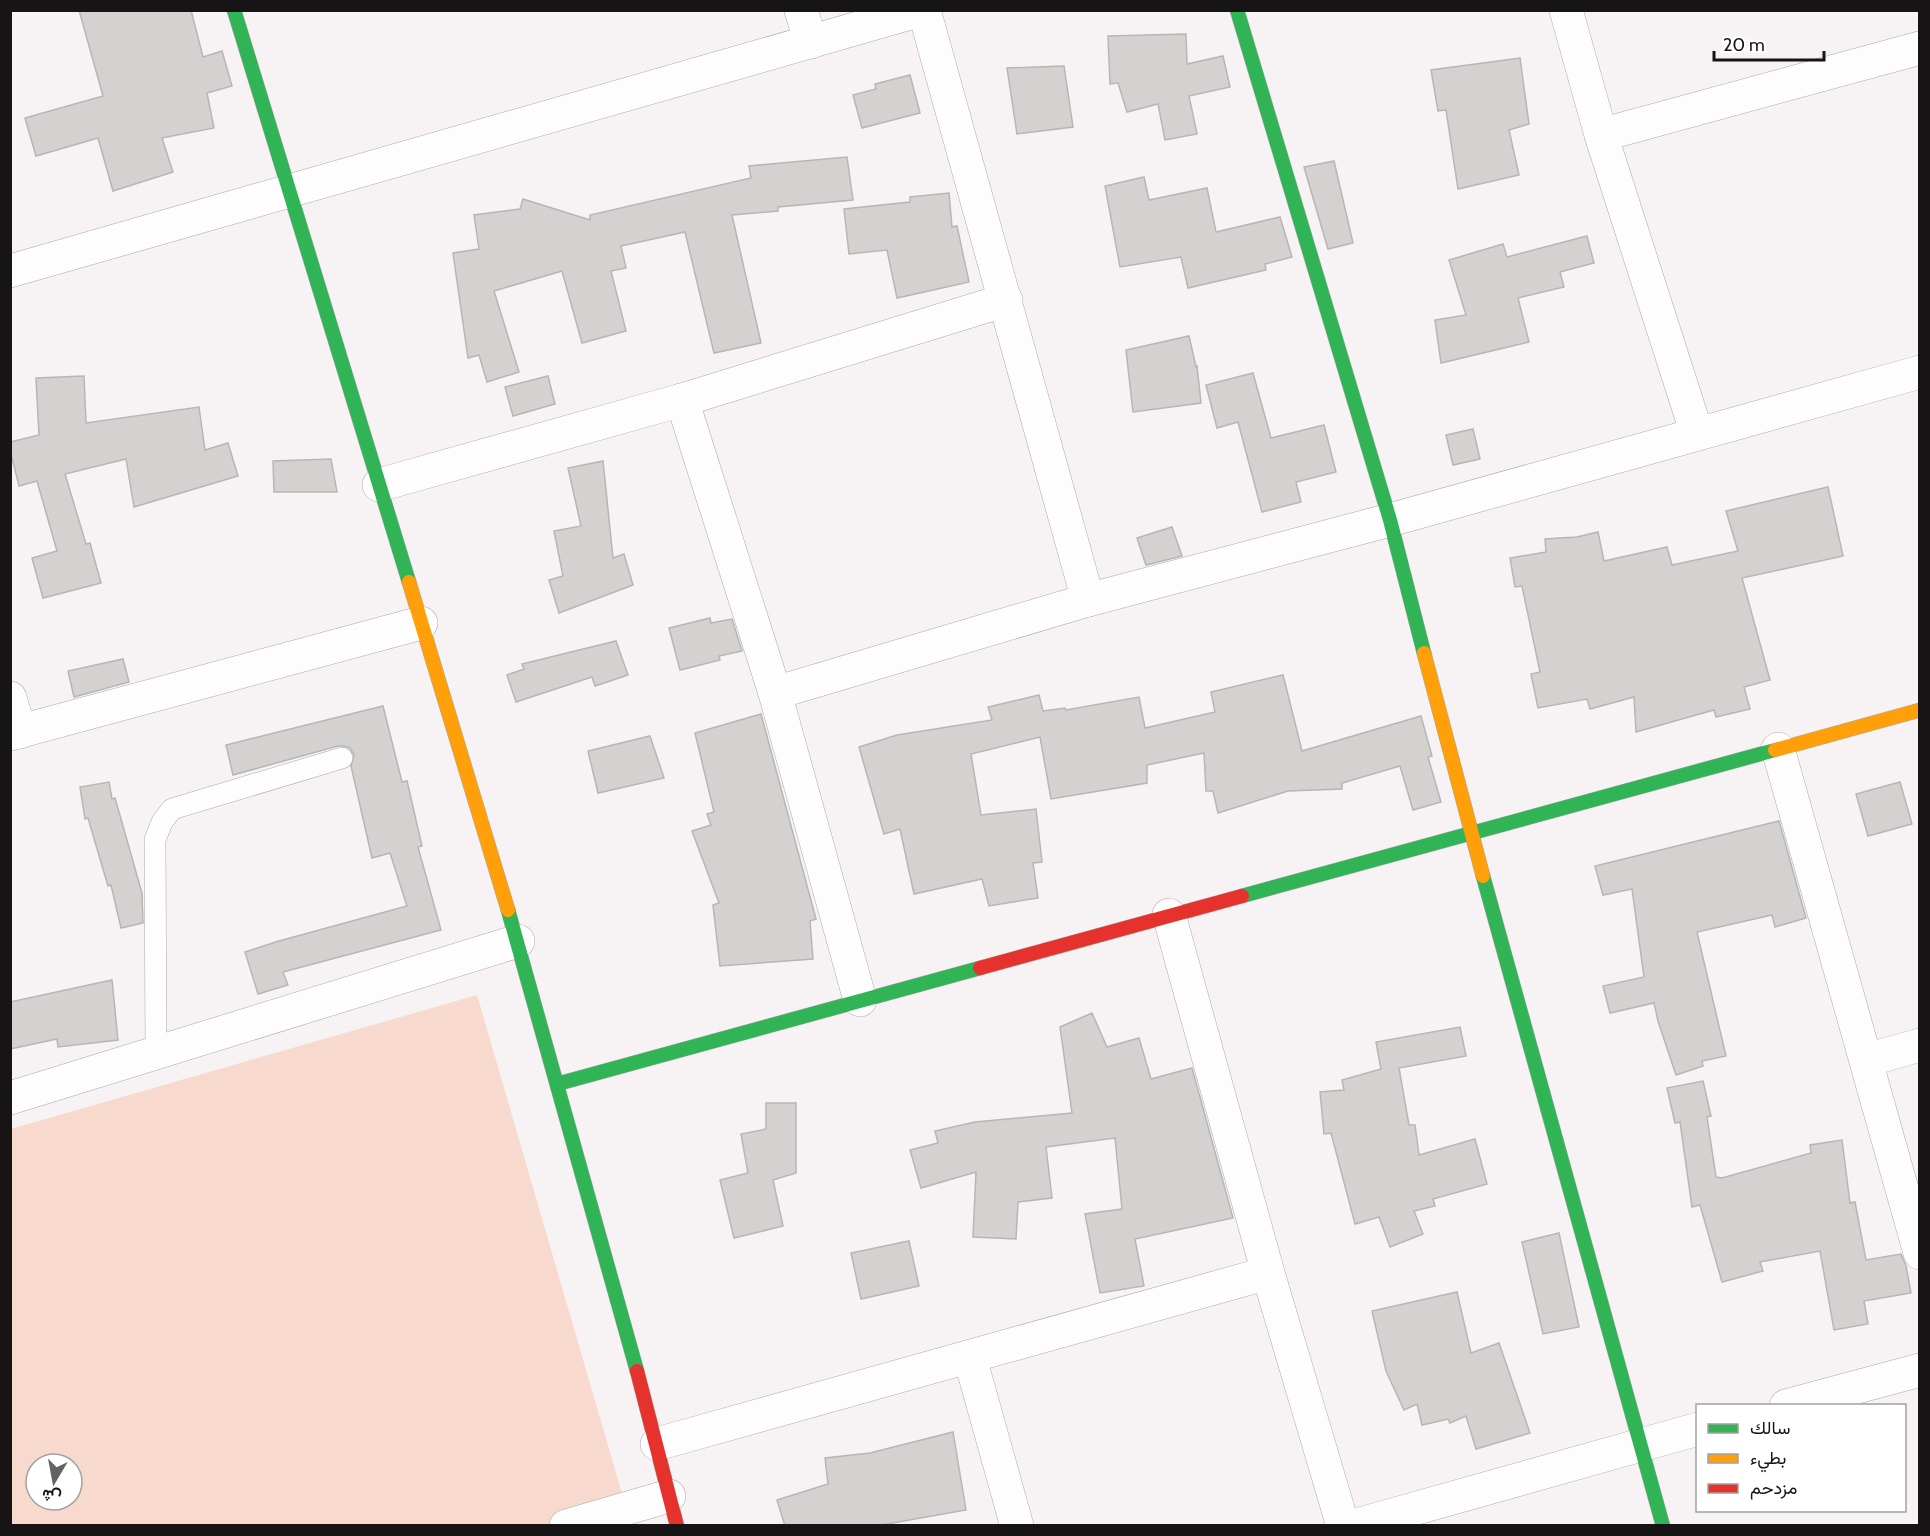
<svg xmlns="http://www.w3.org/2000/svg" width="1930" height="1536" viewBox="0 0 1930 1536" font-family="Cabin,Vazirmatn,sans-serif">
	<rect width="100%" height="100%" fill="#f7f2f3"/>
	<path fill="#f7dacd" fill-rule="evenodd" d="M477,995L625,1504L549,1526H11V1129ZM36,1464H72V1500H36Z"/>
	<g fill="#d4d1d1" stroke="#b8b5b5" stroke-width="1.5">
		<path d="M79,10H191L203,57L222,51L232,86L207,93L214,128L162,138L173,172L113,191L98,138L36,156L25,118L103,96Z"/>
		<path d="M1186,34L1187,64L1223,56L1230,87L1189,96L1197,134L1165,140L1158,104L1127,112L1118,83L1110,84L1108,36Z"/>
		<path d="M1520,58L1529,124L1509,130L1519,175L1458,189L1446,110L1438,111L1431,70Z"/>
		<path d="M1064,66L1073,127L1017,134L1007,68Z"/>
		<path d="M910,75L920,113L862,128L853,95L876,89L875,84Z"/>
		<path d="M847,157L853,200L778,207V211L732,215L761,343L714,353L685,232L621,246L626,268L611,271L626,331L582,343L562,271L494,291L519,372L487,382L479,355L468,358L453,253L479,249L474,215L520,209L523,199L590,220V215L751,178L749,166Z"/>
		<path d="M1334,161L1353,243L1328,249L1304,167Z"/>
		<path d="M1144,177L1149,200L1207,188L1216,232L1280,217L1292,257L1265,264L1266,270L1188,288L1181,257L1120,267L1105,186Z"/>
		<path d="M949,193L952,227L957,226L969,282L897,298L887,250L849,254L844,209L910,202V197Z"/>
		<path d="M1587,236L1594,263L1560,272L1564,287L1518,298L1529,342L1441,363L1435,320L1466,315L1449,260L1503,244L1507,257Z"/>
		<path d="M1189,336L1196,367L1197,366L1201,403L1133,412L1126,350Z"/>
		<path d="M1253,373L1271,438L1324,425L1336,472L1296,482L1301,502L1262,512L1238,422L1217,428L1206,385Z"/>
		<path d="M84,376L86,423L199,407L205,450L228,443L238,476L134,507L126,459L65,474L86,544L90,543L101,583L43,598L32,558L57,551L37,481L19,486L10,450V442L39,435L36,378Z"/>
		<path d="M548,376L555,404L513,416L505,387Z"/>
		<path d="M1473,429L1480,459L1453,465L1446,435Z"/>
		<path d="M331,459L337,492H274L273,461Z"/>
		<path d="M603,461L613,558L624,554L633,585L559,613L549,580L563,576L554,531L581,526L568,468Z"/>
		<path d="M1828,487L1843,556L1742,578L1770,680L1744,687L1750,709L1716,717L1714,710L1636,732L1634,697L1590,709L1587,699L1538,708L1531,674L1540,672L1522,586L1515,587L1510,558L1546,552L1545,539L1577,537L1598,532L1604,561L1667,547L1672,565L1738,551L1726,511Z"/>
		<path d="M1172,527L1182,556L1146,565L1137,538Z"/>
		<path d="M710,618L711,623L732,619L742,651L719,656L720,660L680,670L669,628Z"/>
		<path d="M616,641L628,675L595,686L592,677L516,702L507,675L524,669L522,664Z"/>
		<path d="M123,659L129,682L74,697L68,671Z"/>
		<path d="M1283,675L1302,751L1421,716L1432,756L1428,757L1441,802L1413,810L1400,766L1342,783V789L1288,791L1218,813L1213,791H1206L1204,753L1147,765V783L1051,799L1040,737L971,754L981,815L1036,809L1042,862L1033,863L1038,898L989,906L982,879L914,894L900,829L884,834L859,747L897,735L992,720L988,707L1039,695L1043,711L1065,708L1066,710L1139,697L1145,728L1215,712L1211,692Z"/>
		<path d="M383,706L402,782L407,781L422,846L418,847L441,930L283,972L288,985L258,994L245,952L279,941L407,906L390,853L372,858L351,766L354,755L350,748L344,746H338L233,775L226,745Z"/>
		<path d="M761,714L816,919L810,921L813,959L720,966L713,905L719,903L692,831L711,825L707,814L714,812L695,733Z"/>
		<path d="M650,736L664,778L598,793L588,751Z"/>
		<path d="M109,782L112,799L115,798L142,893L143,923L121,928L111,885L108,886L88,818L85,819L80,787Z"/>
		<path d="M1900,782L1912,824L1868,836L1856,794Z"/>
		<path d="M1779,821L1806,918L1775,927L1772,915L1697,932L1726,1056L1702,1061L1703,1066L1676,1075L1658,1021L1654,1003L1610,1013L1603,986L1644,977L1632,889L1603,895L1595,866Z"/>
		<path d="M112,980L118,1040L58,1047L57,1039L10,1049V1002Z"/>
		<path d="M1092,1013L1107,1047L1139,1038L1151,1079L1192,1068L1233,1218L1135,1239L1144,1286L1100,1293L1085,1214L1122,1209L1115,1138L1046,1147L1052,1198L1018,1202L1016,1239L973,1237L976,1172L921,1188L910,1150L938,1143L935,1131L975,1122L1072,1113L1060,1027Z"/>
		<path d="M1460,1027L1466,1056L1399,1068L1409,1125H1415L1419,1155L1475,1139L1487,1184L1433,1199L1435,1206L1414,1211L1423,1234L1390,1247L1379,1217L1355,1224L1331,1133L1324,1134L1320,1092L1344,1090L1342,1080L1381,1069L1376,1042Z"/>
		<path d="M1703,1081L1711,1116L1707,1117L1716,1177L1722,1178L1811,1153L1810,1145L1842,1140L1850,1203L1855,1202L1866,1260L1901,1254L1906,1266L1911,1293L1864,1301L1868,1324L1834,1330L1820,1251L1760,1262L1763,1271L1722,1282L1700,1205L1692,1207L1680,1122L1675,1123L1667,1088Z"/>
		<path d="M766,1103H796V1173L773,1180L783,1226L734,1238L720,1180L748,1173L741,1134L766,1129Z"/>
		<path d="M1559,1233L1579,1327L1543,1334L1522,1242Z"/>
		<path d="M909,1241L919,1286L861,1299L851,1253Z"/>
		<path d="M1457,1292L1471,1353L1499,1343L1530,1433L1476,1449L1466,1416L1450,1423L1448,1419L1422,1425L1417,1404L1404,1410L1386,1371L1372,1311Z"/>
		<path d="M953,1432L966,1510L876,1526H785L777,1500L828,1484L825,1458L870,1453Z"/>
	</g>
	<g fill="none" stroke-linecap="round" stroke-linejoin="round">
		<defs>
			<path id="lane" d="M156,1053L155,840L162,822L172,809L342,758"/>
			<g id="street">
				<path d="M801,10L811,42"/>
				<path d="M924,10L1088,600"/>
				<path d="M1566,10L1601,135L1697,434"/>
				<path d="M1601,135L1920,48"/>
				<path d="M10,271L921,10"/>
				<path d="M682,400L775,693L860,1000"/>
				<path d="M379,485L682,400L1006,300"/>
				<path d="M775,693L1088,600L1390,520L1920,372"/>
				<path d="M10,698L20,732"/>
				<path d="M10,734L421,623"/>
				<path d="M1778,749L1920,1253"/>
				<path d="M1169,915L1268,1273L1343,1526"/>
				<path d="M1867,1060L1920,1045"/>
				<path d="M10,1098L518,941"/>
				<path d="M970,1358L1017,1526"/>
				<path d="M1786,1406L1920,1370"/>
				<path d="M657,1444L1268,1273"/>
				<path d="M566,1526L669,1496"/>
				<path d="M1353,1526L1698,1429"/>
			</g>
			<g id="fast">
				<path d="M234,10L409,582"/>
				<path d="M1237,10L1390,520L1424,653"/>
				<path d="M1483,876L1663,1526"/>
				<path d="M1242,896L1775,750"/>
				<path d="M508,910L637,1371"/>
				<path d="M557,1084L980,968"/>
			</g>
			<g id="slow">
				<path d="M409,582L508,910"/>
				<path d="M1424,653L1483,876"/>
				<path d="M1775,750L1920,710"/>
			</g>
			<g id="jam">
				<path d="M980,968L1242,896"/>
				<path d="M637,1371L677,1526"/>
			</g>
		</defs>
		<use href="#lane" stroke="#aca9a9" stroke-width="22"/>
		<use href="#street" stroke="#aca9a9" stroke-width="34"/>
		<use href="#fast" stroke="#aca9a9" stroke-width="15"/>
		<use href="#slow" stroke="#aca9a9" stroke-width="15"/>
		<use href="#jam" stroke="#aca9a9" stroke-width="15"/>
		<use href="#lane" stroke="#fefdfd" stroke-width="21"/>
		<use href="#street" stroke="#fefdfd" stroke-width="33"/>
		<use href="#fast" stroke="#30b455" stroke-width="14"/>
		<use href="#slow" stroke="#ff9f0a" stroke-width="14"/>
		<use href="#jam" stroke="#e5322d" stroke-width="14"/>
	</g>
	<rect width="1930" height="1536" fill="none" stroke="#171415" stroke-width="24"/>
	<rect x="1696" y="1404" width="210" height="108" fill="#ffffff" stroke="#a2a1a1" stroke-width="1.5"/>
	<rect x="1708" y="1424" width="30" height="9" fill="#30b455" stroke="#a2a1a1" stroke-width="1.5"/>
	<text x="1750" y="1434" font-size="18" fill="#171415">سالك</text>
	<rect x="1708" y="1454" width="30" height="9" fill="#ff9f0a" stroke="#a2a1a1" stroke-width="1.5"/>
	<text x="1750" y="1464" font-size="18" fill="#171415">بطيء</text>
	<rect x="1708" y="1484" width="30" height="9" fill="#e5322d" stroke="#a2a1a1" stroke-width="1.5"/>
	<text x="1750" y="1494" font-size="18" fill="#171415">مزدحم</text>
	<g transform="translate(54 1482) rotate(190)"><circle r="28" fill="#ffffff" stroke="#a2a1a1" stroke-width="1.5"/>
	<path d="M0-4.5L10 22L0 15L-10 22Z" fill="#656263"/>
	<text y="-9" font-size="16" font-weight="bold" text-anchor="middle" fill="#171415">ش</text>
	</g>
	<path d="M1714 51v9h110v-9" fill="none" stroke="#171415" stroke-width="3"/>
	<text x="1723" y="51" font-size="18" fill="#171415" stroke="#ffffff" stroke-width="4.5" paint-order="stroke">20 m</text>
</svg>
